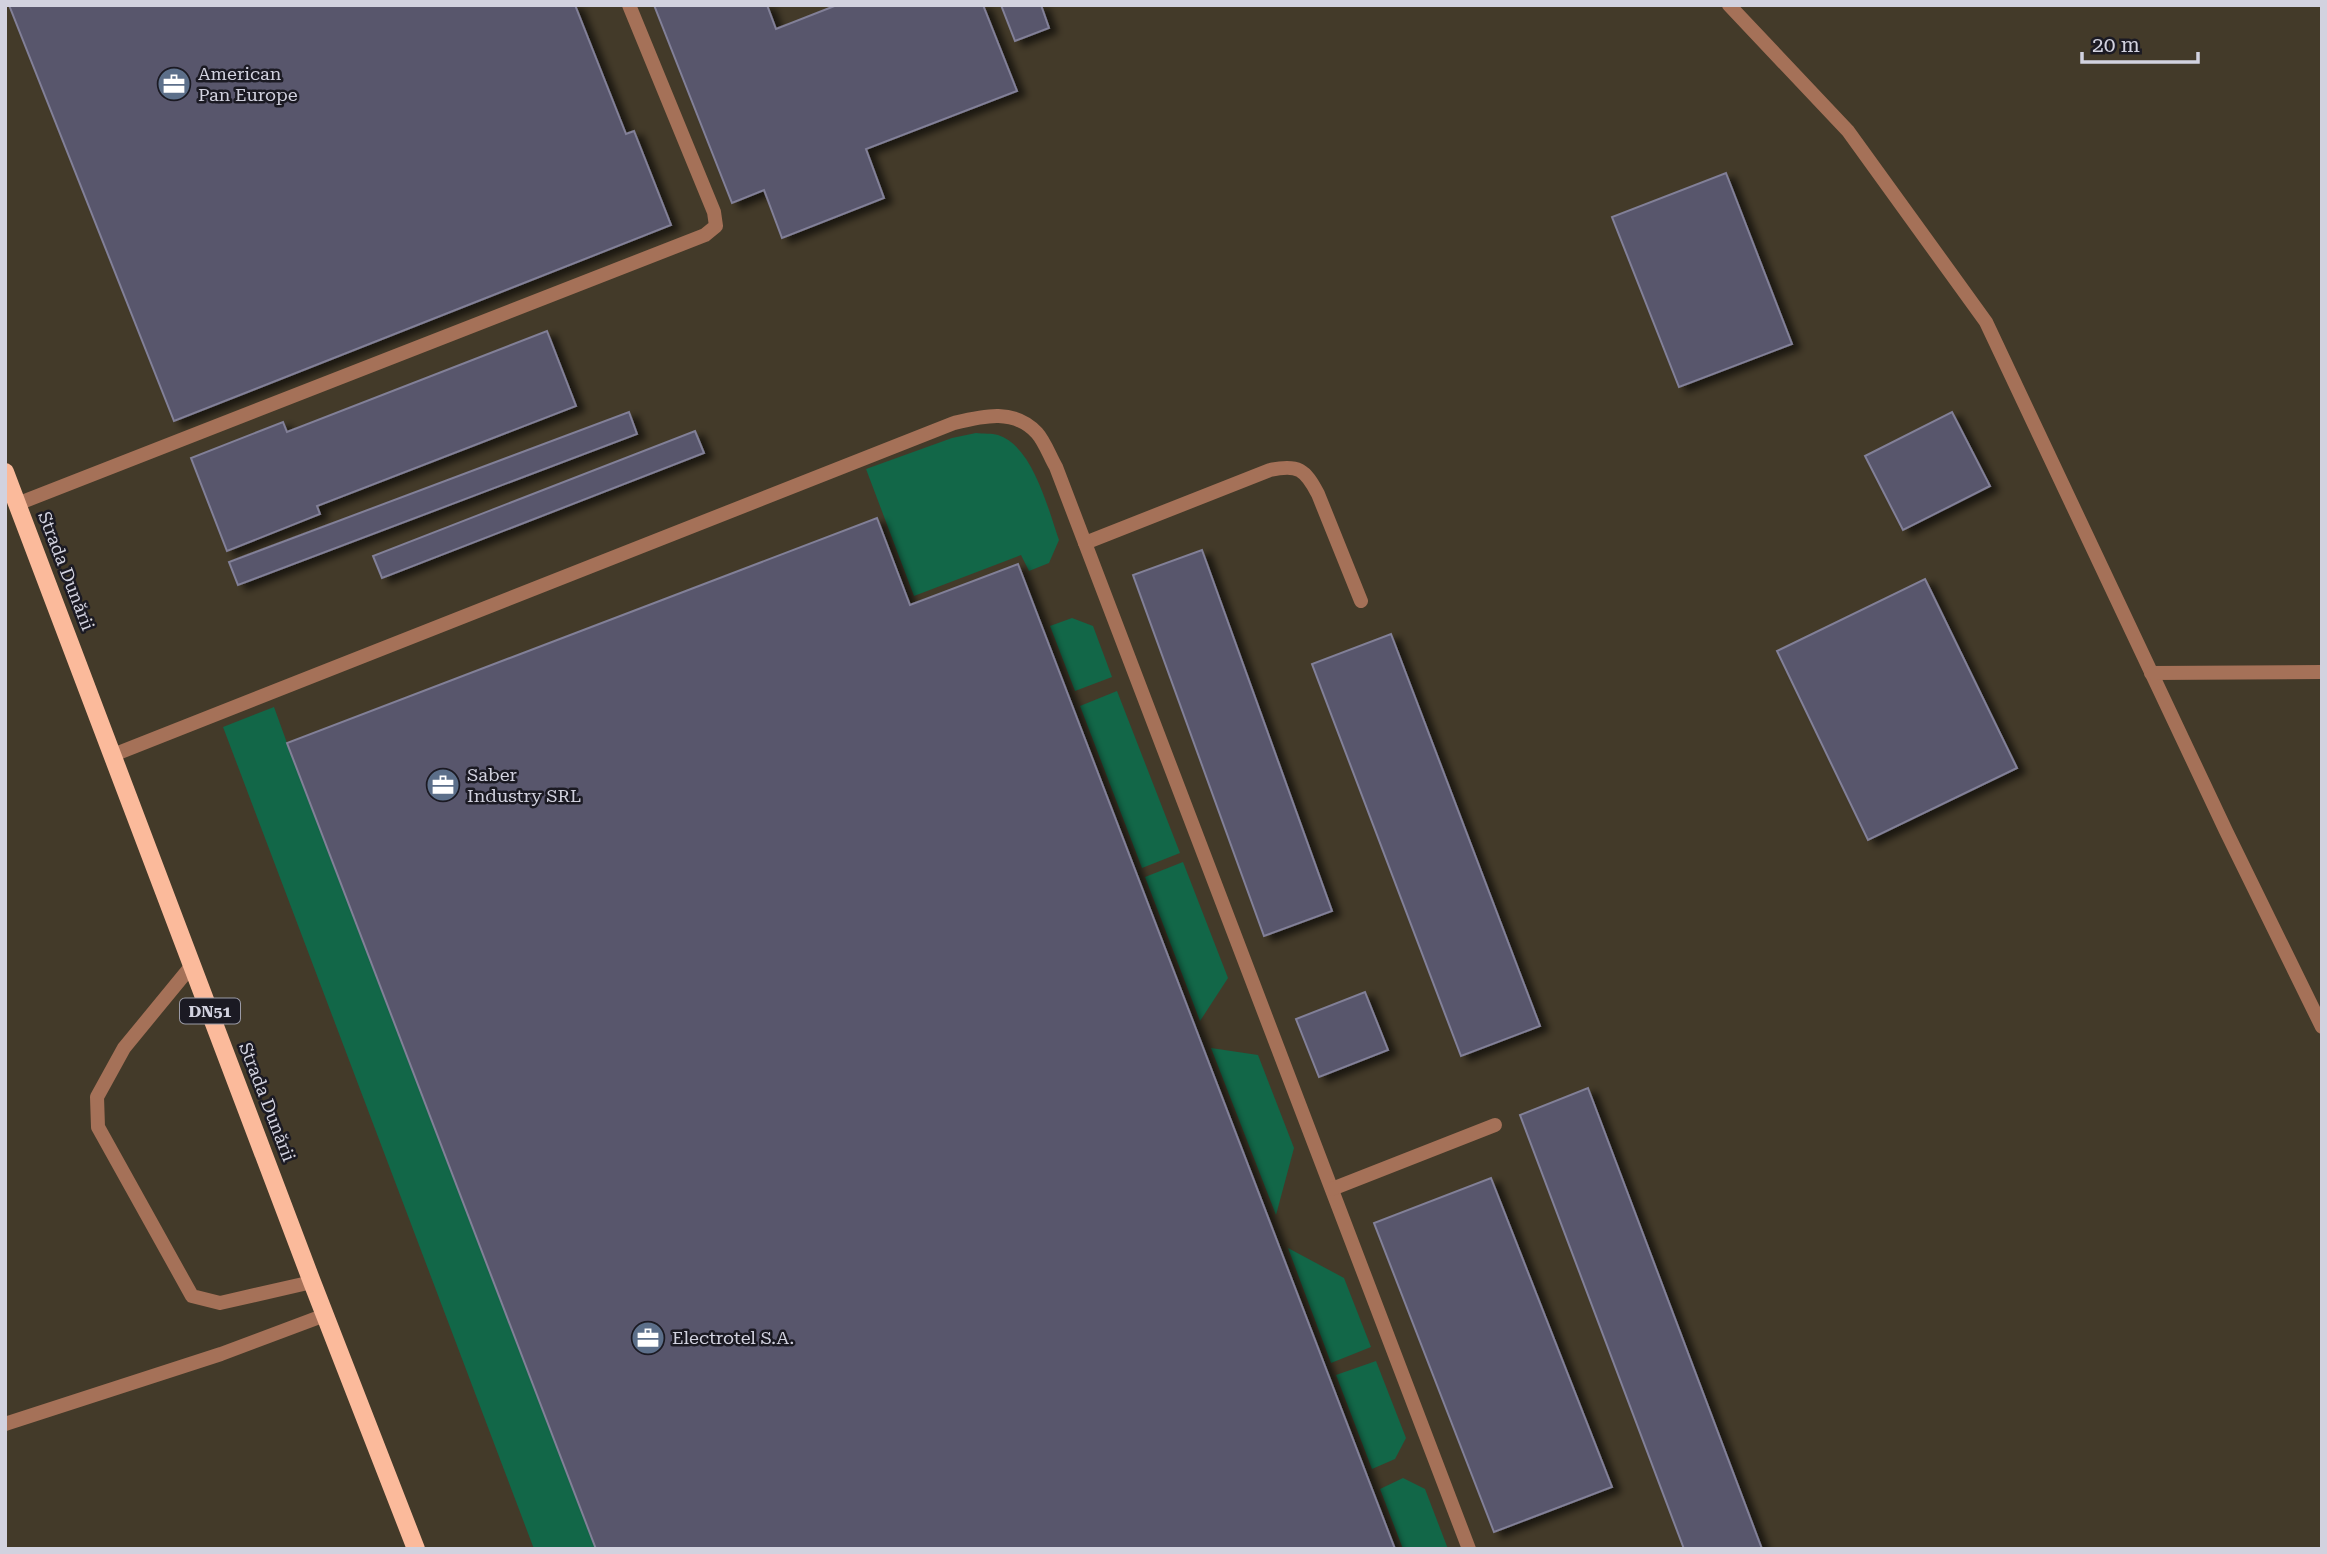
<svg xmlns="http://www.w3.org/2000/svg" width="2327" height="1554" viewBox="0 0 2327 1554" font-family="'Roboto Serif',serif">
	<defs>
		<filter id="shadow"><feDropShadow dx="8" dy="4.5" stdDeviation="3.5" flood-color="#0009"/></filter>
	</defs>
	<rect width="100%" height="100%" fill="#333145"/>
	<rect fill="#433a29" x="5" y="5" width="2317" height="1544"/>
	<g fill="#126748">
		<path d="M976,433C983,434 992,433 998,435C1033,446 1048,509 1059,540L1049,563L1029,571L1021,555L914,596L866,469L952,438Z"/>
		<path d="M1072,618L1093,626L1112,677L1075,691L1050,626Z"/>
		<path d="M1117,691L1180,853L1142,868L1080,706Z"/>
		<path d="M274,707L287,743L596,1549H534L223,727Z"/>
		<path d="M1183,862L1228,978L1200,1021L1145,877Z"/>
		<path d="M1211,1048L1258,1055L1294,1148L1276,1215Z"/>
		<path d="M1288,1248L1344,1278L1371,1347L1331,1363Z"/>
		<path d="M1376,1361L1406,1438L1395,1459L1372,1469L1336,1375Z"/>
		<path d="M1403,1478L1425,1489L1448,1549H1403L1380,1489Z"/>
	</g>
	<g fill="#58566c" stroke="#828098" stroke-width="2" filter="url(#shadow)">
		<path d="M9,5H575L626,134L634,131L671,225L174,421Z"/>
		<path d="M654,5H767L776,29L837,5H983L1017,91L866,149L884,198L782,238L764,190L732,203Z"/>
		<path d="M1001,5H1041L1049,28L1015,41Z"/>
		<path d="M1726,173L1792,344L1679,387L1612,217Z"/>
		<path d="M547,331L576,406L317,506L320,514L227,551L191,458L283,422L287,432Z"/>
		<path d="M629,412L637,434L238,585L229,562Z"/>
		<path d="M1952,412L1990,486L1903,530L1865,456Z"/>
		<path d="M695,431L704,453L382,578L373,556Z"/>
		<path d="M877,518L910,605L1018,564L1395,1549H596L287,743Z"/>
		<path d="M1202,550L1332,911L1264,936L1133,575Z"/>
		<path d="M1925,579L2017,768L1868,840L1777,651Z"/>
		<path d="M1391,634L1540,1026L1461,1056L1312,664Z"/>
		<path d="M1365,992L1388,1050L1319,1077L1296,1019Z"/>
		<path d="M1588,1088L1762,1549H1684L1520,1115Z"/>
		<path d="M1491,1178L1612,1487L1494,1532L1374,1223Z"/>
	</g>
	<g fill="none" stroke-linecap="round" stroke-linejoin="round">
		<g stroke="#a57158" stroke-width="14">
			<path d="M1729,5L1848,131L1986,322L2226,831L2322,1027"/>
			<path d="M17,504L705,235L716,226L714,212L629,5"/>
			<path d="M1085,543L1270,470C1298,464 1305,469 1318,494L1361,601"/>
			<path d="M2151,673L2322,672"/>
			<path d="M113,755L954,423C983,416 1014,408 1037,433C1045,442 1050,457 1056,467L1469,1549"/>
			<path d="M193,964L124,1048L97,1097L98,1127L192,1296L220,1303L312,1282"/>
			<path d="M1332,1189L1495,1125"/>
			<path d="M5,1424L221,1354L325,1315"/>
		</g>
		<path stroke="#fbba9b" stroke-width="18" d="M5,472L312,1282L416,1549"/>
	</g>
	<defs>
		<symbol id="office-disc" viewBox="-11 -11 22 22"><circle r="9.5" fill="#5c6f8a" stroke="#1b1a23"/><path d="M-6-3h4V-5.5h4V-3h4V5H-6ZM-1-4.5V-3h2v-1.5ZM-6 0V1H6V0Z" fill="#fff"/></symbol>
	</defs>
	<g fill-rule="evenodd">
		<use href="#office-disc" x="155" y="65" width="38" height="38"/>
		<use href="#office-disc" x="424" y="766" width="38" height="38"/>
		<use href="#office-disc" x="629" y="1319" width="38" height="38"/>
	</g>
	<g text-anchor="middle" stroke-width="5" stroke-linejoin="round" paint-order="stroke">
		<rect fill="#1b1a23" stroke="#9b9ba7" stroke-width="2" x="180" y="998.5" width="60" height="25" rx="5"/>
		<g font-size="16" font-weight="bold" fill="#d2d2df">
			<text x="210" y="1017">DN51</text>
		</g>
		<g font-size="18" fill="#d2d2df" stroke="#1b1a23" text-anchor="start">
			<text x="198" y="80">American<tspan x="198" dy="21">Pan Europe</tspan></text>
			<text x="467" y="781">Saber<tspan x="467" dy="21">Industry SRL</tspan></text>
			<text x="672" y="1344">Electrotel S.A.</text>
		</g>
		<g font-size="18" fill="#d2d2df" stroke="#1b1a23">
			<text transform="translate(66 571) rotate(69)" y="6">Strada Dunării</text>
			<text transform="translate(267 1102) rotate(69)" y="6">Strada Dunării</text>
		</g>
	</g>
	<rect width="2327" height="1554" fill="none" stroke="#d2d2df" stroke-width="14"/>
	<path d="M2082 52v10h116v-10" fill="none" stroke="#d2d2df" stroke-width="3.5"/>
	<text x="2092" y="52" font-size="21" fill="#d2d2df" stroke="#1b1a23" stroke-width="5" paint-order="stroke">20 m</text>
</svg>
